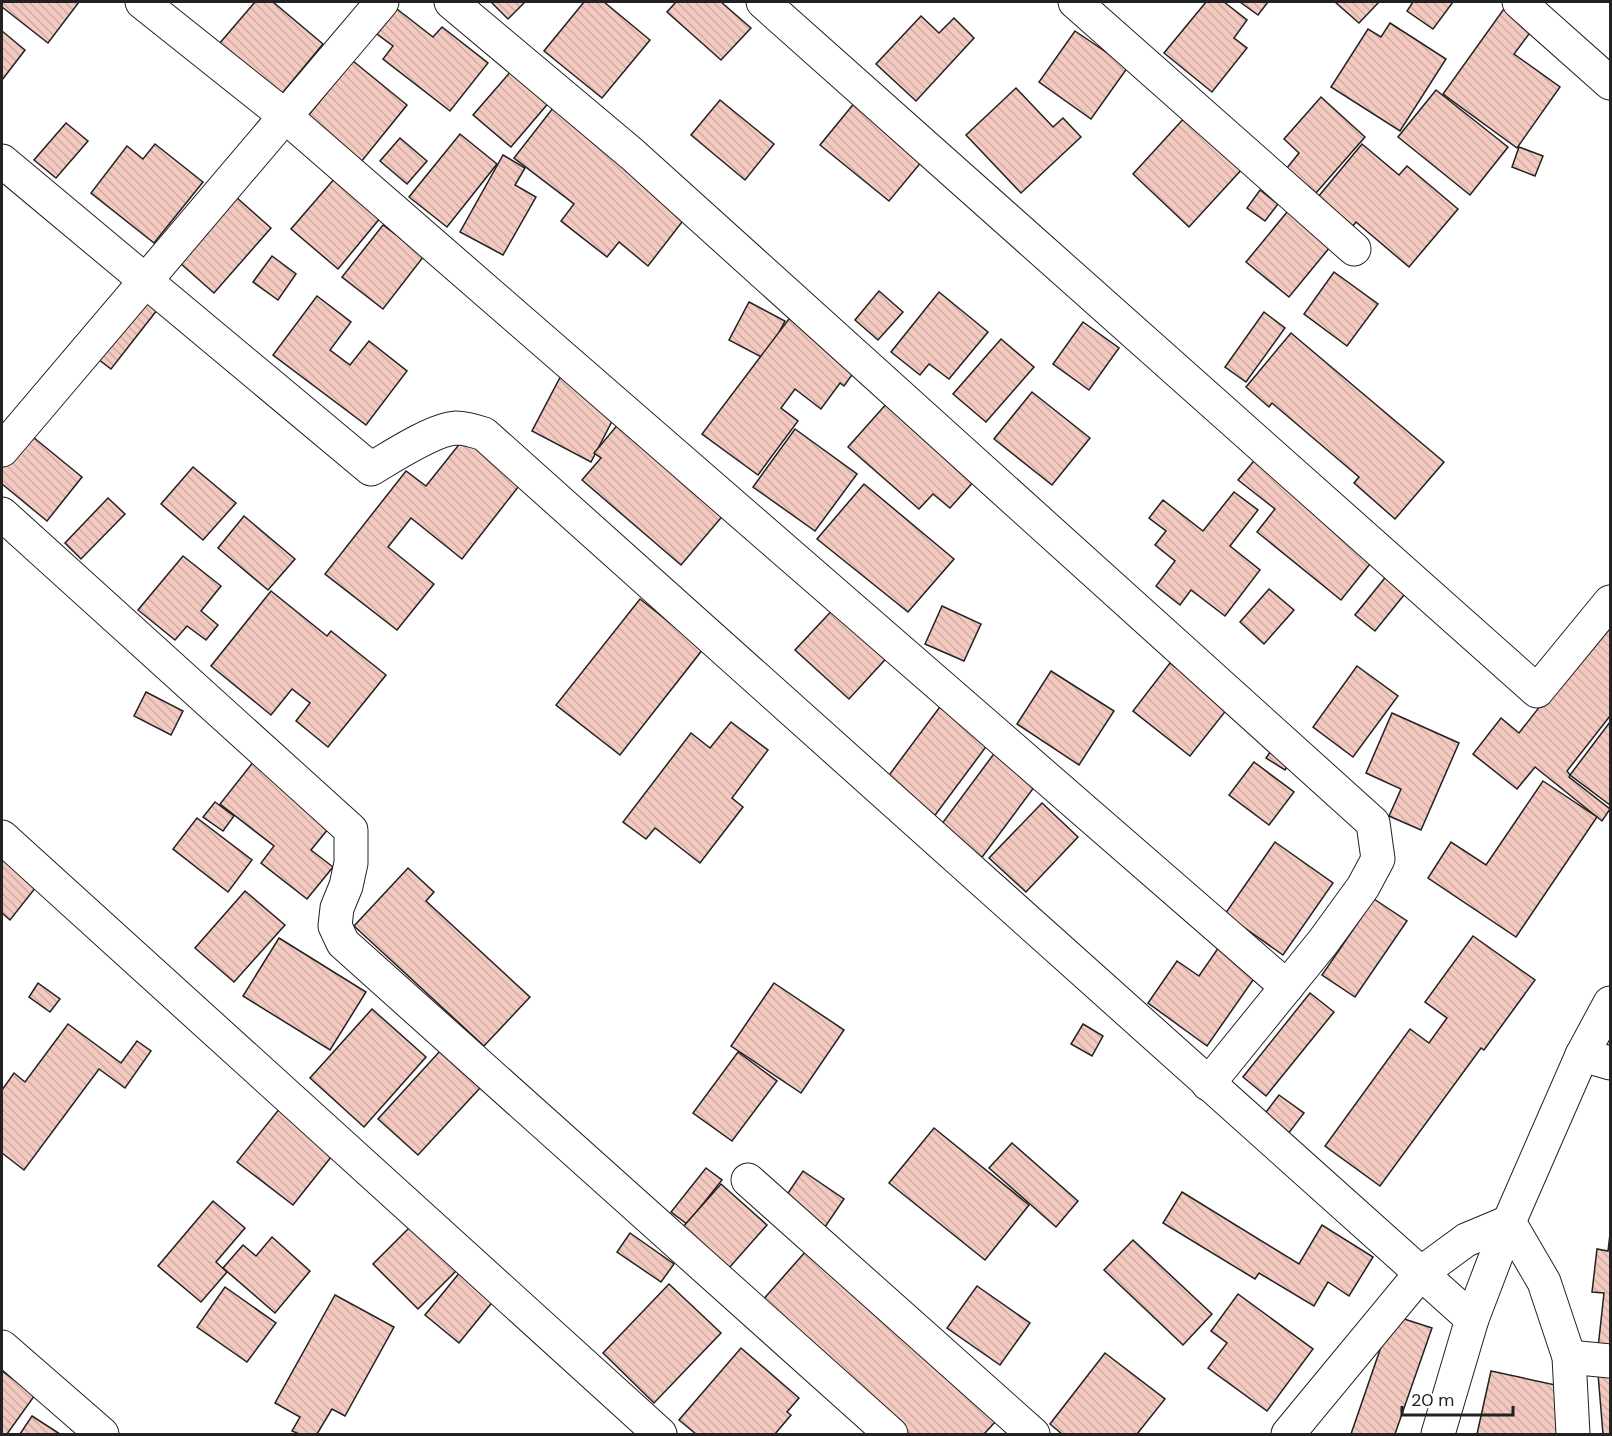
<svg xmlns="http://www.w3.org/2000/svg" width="1612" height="1436" viewBox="0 0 1612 1436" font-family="'DM Sans',sans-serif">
	<defs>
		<pattern id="building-back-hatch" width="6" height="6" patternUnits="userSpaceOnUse" patternTransform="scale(1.5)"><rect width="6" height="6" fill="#f3c9c0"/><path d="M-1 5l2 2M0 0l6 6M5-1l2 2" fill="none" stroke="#d0aca5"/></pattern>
	</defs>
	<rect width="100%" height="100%" fill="#fff"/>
	<g fill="url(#building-back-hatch)" stroke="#222" stroke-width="1.5">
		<path d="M2,2H79L48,43L2,7Z"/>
		<path d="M255,2H273L323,44L274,103L213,51Z"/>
		<path d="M491,2H525L508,19Z"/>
		<path d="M584,2H604L650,40L602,98L544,51Z"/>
		<path d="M676,2H721L751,28L721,60L667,12Z"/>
		<path d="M1206,2H1224L1247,20L1234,38L1247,48L1212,92L1164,53Z"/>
		<path d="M1240,2H1268L1258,15Z"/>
		<path d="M1335,2H1379L1359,23Z"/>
		<path d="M1413,2H1453L1433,29L1407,11Z"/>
		<path d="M1506,6L1535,26L1514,54L1560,87L1517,148L1443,94Z"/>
		<path d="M397,9L433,37L442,27L488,63L450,111L383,59L393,46L377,34Z"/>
		<path d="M921,16L939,33L954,18L974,38L916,101L876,64Z"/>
		<path d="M1390,23L1446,59L1400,131L1331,87L1368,29L1381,37Z"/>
		<path d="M2,31L25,50L2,80Z"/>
		<path d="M1075,31L1128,67L1091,119L1039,82Z"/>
		<path d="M353,61L407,105L361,162L307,117Z"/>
		<path d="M519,62L557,93L511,147L473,115Z"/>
		<path d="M1016,88L1053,127L1063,118L1081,137L1021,193L966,135Z"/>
		<path d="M1436,90L1508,147L1470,195L1398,137Z"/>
		<path d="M1321,97L1365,137L1316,193L1287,168L1299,153L1284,139Z"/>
		<path d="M560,99L696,204L648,266L619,242L607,257L561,221L574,204L514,158Z"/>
		<path d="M720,100L774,144L745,180L691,135Z"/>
		<path d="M856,101L928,154L889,201L820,145Z"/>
		<path d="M1186,116L1243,168L1189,227L1133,174Z"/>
		<path d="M66,123L88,141L56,178L34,160Z"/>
		<path d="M460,134L497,164L447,227L409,197Z"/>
		<path d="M400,138L427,161L407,184L380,161Z"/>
		<path d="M155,144L203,182L154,243L91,193L127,146L143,159Z"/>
		<path d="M1362,144L1399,175L1407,166L1458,209L1409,267L1356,222L1353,226L1318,197Z"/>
		<path d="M1519,147L1543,156L1535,176L1512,167Z"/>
		<path d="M503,155L525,168L515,185L536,197L503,255L460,232Z"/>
		<path d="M335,178L381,217L338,269L291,229Z"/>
		<path d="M228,190L271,228L214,293L172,256Z"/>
		<path d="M1260,190L1278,204L1265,221L1247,208Z"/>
		<path d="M1292,206L1335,241L1289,297L1246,262Z"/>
		<path d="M383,225L424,256L383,309L342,277Z"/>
		<path d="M272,256L296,274L278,300L253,282Z"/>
		<path d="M1334,272L1378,304L1347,346L1304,314Z"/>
		<path d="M879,291L903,312L878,340L855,320Z"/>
		<path d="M939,292L988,332L949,379L929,364L920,375L891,352Z"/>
		<path d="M148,294L161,305L111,369L98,359Z"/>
		<path d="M317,296L351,322L330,350L350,365L369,341L407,371L366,425L273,355Z"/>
		<path d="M749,302L785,321L765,359L729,340Z"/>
		<path d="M798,307L865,357L844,386L840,383L821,409L795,389L781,408L798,421L758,475L702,434Z"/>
		<path d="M1264,312L1285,328L1246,382L1225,367Z"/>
		<path d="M1083,322L1119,348L1089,390L1053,364Z"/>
		<path d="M1291,333L1444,462L1395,519L1354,483L1359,477L1272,403L1269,407L1246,387Z"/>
		<path d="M1001,339L1034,367L986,422L953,394Z"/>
		<path d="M565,368L624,398L591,462L532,431Z"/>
		<path d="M1032,392L1090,438L1052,485L994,439Z"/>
		<path d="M896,393L976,479L950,508L933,494L919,509L848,447Z"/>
		<path d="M625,416L731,506L681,565L582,480L601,458L594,453Z"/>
		<path d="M22,428L82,477L47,521L2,484V454Z"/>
		<path d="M795,429L857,474L815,531L753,487Z"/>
		<path d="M465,437L522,482L462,559L411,518L388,547L434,584L397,630L325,574L406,471L426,486Z"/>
		<path d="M1263,450L1374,559L1341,600L1257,532L1275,509L1238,480Z"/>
		<path d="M193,467L236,503L203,540L161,504Z"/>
		<path d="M864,484L954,559L908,612L817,539Z"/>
		<path d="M1234,492L1258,510L1230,546L1260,570L1225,616L1191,590L1180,605L1156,586L1175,561L1155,545L1166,531L1149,518L1163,500L1203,531Z"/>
		<path d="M108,498L125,514L81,559L65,543Z"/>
		<path d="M244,516L295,559L268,590L218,548Z"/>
		<path d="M183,556L221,586L201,611L218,625L206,640L187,626L175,640L138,610Z"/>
		<path d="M1392,569L1412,585L1375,631L1355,615Z"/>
		<path d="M1269,589L1294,610L1264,644L1240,622Z"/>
		<path d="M271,591L327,636L331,631L386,675L328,747L296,721L310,703L292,689L271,715L211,666Z"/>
		<path d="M640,599L703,649L620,755L556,705Z"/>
		<path d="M839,603L893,651L849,699L795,650Z"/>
		<path d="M942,606L981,624L964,661L925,644Z"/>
		<path d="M1610,617V716L1567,771L1570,775L1569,777L1610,809L1602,821L1535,767L1517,789L1473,754L1501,718L1519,733Z"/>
		<path d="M1170,663L1228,708L1190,756L1133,711Z"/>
		<path d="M1357,666L1398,696L1353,757L1313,727Z"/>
		<path d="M1051,671L1114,711L1079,765L1017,724Z"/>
		<path d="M146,692L183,711L171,735L134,716Z"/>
		<path d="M942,704L991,740L933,818L884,782Z"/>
		<path d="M1392,713L1459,743L1421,830L1389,816L1401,789L1366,773Z"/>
		<path d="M731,722L768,750L732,798L743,807L700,863L655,828L646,839L623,822L691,733L710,748Z"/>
		<path d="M1610,722V805L1570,775Z"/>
		<path d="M1277,742L1296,753L1285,770L1266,758Z"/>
		<path d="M996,751L1038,782L980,860L938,829Z"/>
		<path d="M258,756L337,818L311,850L333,867L307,899L261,863L274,846L220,804Z"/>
		<path d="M1254,762L1294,792L1269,825L1229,795Z"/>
		<path d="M1543,781L1597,817L1516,937L1428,878L1451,842L1486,865Z"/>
		<path d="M215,802L234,816L223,831L203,817Z"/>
		<path d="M1042,803L1078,837L1026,892L989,858Z"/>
		<path d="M197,818L252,860L228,892L173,849Z"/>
		<path d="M2,826L55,863L10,920L2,913Z"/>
		<path d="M1275,842L1333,883L1283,955L1225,914Z"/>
		<path d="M408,868L434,892L426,901L530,997L484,1046L354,926Z"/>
		<path d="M245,891L285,925L234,982L195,948Z"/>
		<path d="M1374,899L1407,921L1355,997L1322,975Z"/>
		<path d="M1473,936L1535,980L1484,1050L1481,1048L1380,1186L1325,1146L1410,1029L1429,1043L1447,1018L1425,1002Z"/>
		<path d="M279,938L366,992L330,1050L243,996Z"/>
		<path d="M1221,944L1260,970L1207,1046L1148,1003L1177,961L1199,976Z"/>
		<path d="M38,983L60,999L50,1012L29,997Z"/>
		<path d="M774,983L844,1030L801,1093L731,1046Z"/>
		<path d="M1310,993L1334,1012L1266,1096L1243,1077Z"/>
		<path d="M372,1009L426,1057L364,1127L310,1078Z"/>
		<path d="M68,1024L121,1063L137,1041L151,1051L125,1088L99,1069L24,1170L2,1153V1090L14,1073L25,1082Z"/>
		<path d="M1083,1024L1103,1036L1092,1056L1071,1044Z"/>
		<path d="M440,1051L480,1088L418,1155L378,1119Z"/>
		<path d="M738,1052L777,1081L732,1141L693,1113Z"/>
		<path d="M1279,1095L1304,1113L1285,1138L1260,1120Z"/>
		<path d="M288,1098L343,1142L293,1205L237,1162Z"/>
		<path d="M934,1128L1029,1205L985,1260L889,1183Z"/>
		<path d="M1012,1143L1078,1201L1056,1227L989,1168Z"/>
		<path d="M706,1168L722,1180L687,1224L671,1212Z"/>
		<path d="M803,1171L844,1199L825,1227L784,1199Z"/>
		<path d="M721,1184L767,1225L729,1268L682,1228Z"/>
		<path d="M1182,1192L1299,1264L1322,1225L1373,1257L1349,1296L1328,1282L1314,1306L1259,1273L1255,1279L1163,1223Z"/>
		<path d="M213,1201L245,1228L216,1262L227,1272L201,1302L158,1266Z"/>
		<path d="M418,1219L463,1264L418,1309L373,1264Z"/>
		<path d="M630,1233L674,1264L661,1282L617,1252Z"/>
		<path d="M1610,1234V1350L1598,1348L1604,1293L1592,1292L1597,1249L1608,1251Z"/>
		<path d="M272,1237L310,1271L275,1313L223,1268L243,1245L256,1256Z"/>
		<path d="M1133,1240L1212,1314L1183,1345L1104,1270Z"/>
		<path d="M806,1251L996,1421L984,1434H909L761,1302Z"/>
		<path d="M465,1266L499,1294L459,1343L425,1315Z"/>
		<path d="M669,1284L721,1333L654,1403L603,1353Z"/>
		<path d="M977,1286L1030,1323L1000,1365L947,1328Z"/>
		<path d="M225,1287L276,1323L247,1362L197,1327Z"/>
		<path d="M1238,1294L1313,1349L1267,1411L1208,1368L1227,1343L1211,1331Z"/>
		<path d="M335,1295L394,1327L345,1416L332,1409L317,1434H299L292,1431L300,1417L275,1403Z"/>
		<path d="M1392,1315L1432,1328L1395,1434H1351Z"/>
		<path d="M741,1348L799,1398L787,1412L791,1415L775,1434H696L679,1420Z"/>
		<path d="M1105,1353L1165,1399L1137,1434H1062L1050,1424Z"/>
		<path d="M2,1371L35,1395L7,1434H2Z"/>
		<path d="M1491,1371L1574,1389L1564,1434H1477Z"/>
		<path d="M1610,1373V1434H1603L1598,1374Z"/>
		<path d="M32,1416L60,1434H20Z"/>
	</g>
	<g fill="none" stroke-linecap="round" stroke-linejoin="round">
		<defs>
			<g id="street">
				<path d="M142,2L285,116L1287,987"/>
				<path d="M451,2L632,154L1373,823L1378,859L1363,887L1323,942L1208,1084"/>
				<path d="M763,2L1537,691L1610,602"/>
				<path d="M1075,2L1354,249"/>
				<path d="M1519,2L1610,83"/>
				<path d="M2,161L371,469C391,457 434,429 456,428C466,428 475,431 484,434L1472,1319"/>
				<path d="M2,450L382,2"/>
				<path d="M2,514L351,830V863L346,886L337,908L335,926L343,943L891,1434"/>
				<path d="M2,837L660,1434"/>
				<path d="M1582,1055L1610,1063"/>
				<path d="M748,1180L1033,1434"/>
				<path d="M2,1347L102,1434"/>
				<path d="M1569,1357L1610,1361"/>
				<path d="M1288,1434L1421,1273L1466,1240L1509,1222L1544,1282L1569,1357L1573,1434"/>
			</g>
			<path id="secondary" d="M1438,1434L1472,1319L1509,1222L1582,1055L1610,1003"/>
		</defs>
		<use href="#street" stroke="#222" stroke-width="35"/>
		<use href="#secondary" stroke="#222" stroke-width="35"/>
		<use href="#street" stroke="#fff" stroke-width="33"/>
		<use href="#secondary" stroke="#fff" stroke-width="33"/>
	</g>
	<rect width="1612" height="1436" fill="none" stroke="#222222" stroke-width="6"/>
	<path d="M1402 1406v9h111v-9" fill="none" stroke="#222222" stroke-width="3"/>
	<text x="1411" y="1406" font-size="18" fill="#222222" stroke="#ffffff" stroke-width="4.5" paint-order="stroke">20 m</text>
</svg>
